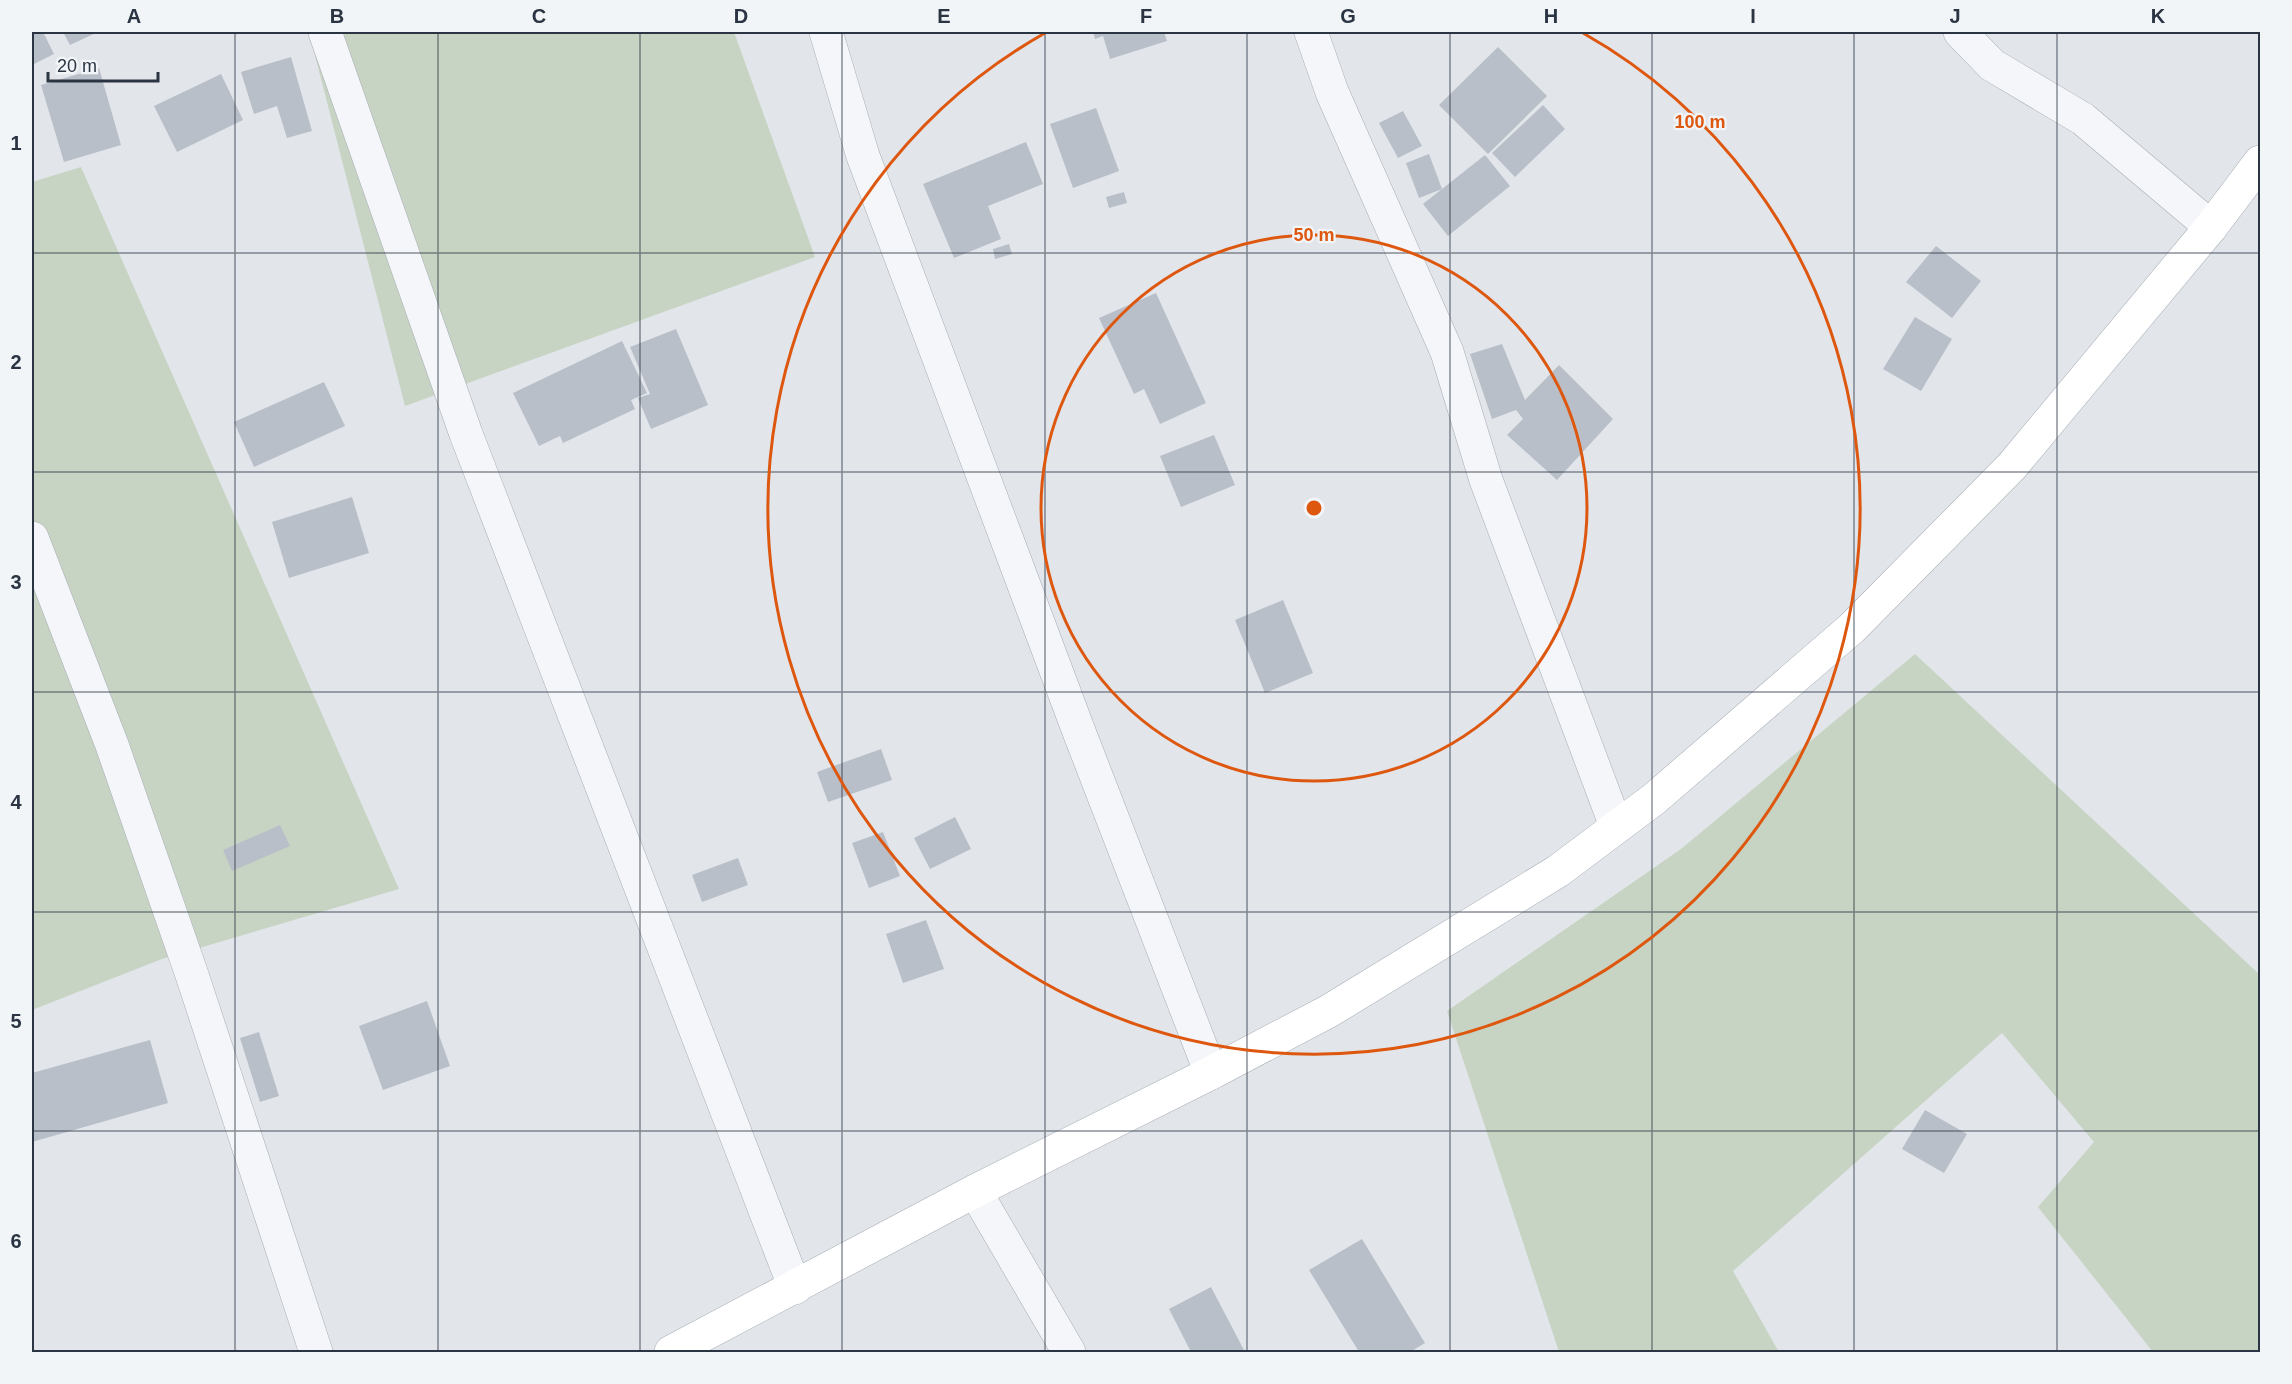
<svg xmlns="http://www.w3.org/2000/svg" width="2292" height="1384" viewBox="0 0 2292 1384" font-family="Helvetica,sans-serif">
	<rect width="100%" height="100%" fill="#e2e6eb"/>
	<g fill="#c8d4c3">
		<path d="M309,32H734L815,257L405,406Z"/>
		<path d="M81,167L399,889L162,959L32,1010V182Z"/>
		<path d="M1915,654L2260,975V1352H2153L2038,1207L2094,1142L2002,1033L1733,1271L1779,1352H1559L1447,1011L1681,849Z"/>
	</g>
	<g fill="#b9bfc8">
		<path d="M32,32H43L54,54L32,65Z"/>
		<path d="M63,32H98L70,45Z"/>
		<path d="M1093,32H1164L1167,41L1110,59L1103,36L1095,39Z"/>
		<path d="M1498,47L1547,96L1488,154L1439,105Z"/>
		<path d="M291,57L312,131L287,138L277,106L254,114L241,72Z"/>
		<path d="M99,68L121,145L64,162L41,85Z"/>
		<path d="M221,74L243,120L177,152L154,106Z"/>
		<path d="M1543,105L1565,129L1515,177L1492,153Z"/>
		<path d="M1096,108L1119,171L1073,188L1050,124Z"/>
		<path d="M1403,111L1422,146L1398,158L1379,123Z"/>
		<path d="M1026,142L1043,184L988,206L1001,239L954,258L923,184Z"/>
		<path d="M1429,154L1442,189L1419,198L1406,163Z"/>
		<path d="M1485,155L1510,186L1448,236L1423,204Z"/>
		<path d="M1124,192L1127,203L1109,208L1106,197Z"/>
		<path d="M1009,244L1012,254L995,259L993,249Z"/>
		<path d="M1936,246L1981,281L1952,318L1906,282Z"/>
		<path d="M1156,293L1206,403L1160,424L1144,389L1134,394L1099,318Z"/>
		<path d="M1915,317L1952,339L1921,391L1883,369Z"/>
		<path d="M676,329L708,405L651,429L638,398L650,394L630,347Z"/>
		<path d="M622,341L647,393L631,400L635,409L563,443L560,436L539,446L513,393Z"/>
		<path d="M1502,344L1525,400L1559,365L1613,419L1557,480L1507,435L1523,419L1516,410L1492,419L1470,354Z"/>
		<path d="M324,382L345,426L254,467L234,422Z"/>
		<path d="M1214,435L1235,485L1181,507L1160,456Z"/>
		<path d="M352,497L369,553L289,578L272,522Z"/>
		<path d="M1283,600L1313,673L1265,693L1235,620Z"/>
		<path d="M881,749L892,780L828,802L817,772Z"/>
		<path d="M955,817L971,849L930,869L914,838Z"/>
		<path d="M280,825L290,846L232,871L223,850Z"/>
		<path d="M883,832L900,876L869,888L852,843Z"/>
		<path d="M738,858L748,885L702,902L692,875Z"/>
		<path d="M926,920L944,969L903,983L886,934Z"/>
		<path d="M427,1001L450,1066L383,1090L359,1026Z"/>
		<path d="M259,1032L279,1096L260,1102L240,1038Z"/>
		<path d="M150,1040L168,1103L32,1142V1073Z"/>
		<path d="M1925,1110L1967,1134L1944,1173L1902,1149Z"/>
		<path d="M1362,1239L1425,1343L1410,1352H1359L1309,1270Z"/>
		<path d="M1211,1287L1245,1352H1191L1169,1309Z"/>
	</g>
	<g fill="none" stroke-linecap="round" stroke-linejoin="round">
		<defs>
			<g id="street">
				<path d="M325,32L466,434L795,1288"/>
				<path d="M826,32L863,156L1078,729L1211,1073"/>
				<path d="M1311,32L1332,92L1447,352L1486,480L1616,826"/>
				<path d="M1960,32L1992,65L2083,119L2211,227"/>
				<path d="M32,538L112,745L192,975L316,1352"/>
				<path d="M975,1191L1069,1352"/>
			</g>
			<path id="secondary" d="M671,1352L975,1191L1211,1073L1329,1011L1558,871L1654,799L1852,628L2012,466L2211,227L2260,162"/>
		</defs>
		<use href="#street" stroke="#a7adb5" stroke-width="34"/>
		<use href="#secondary" stroke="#a7adb5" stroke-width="34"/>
		<use href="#street" stroke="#f5f6f9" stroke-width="33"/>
		<use href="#secondary" stroke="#fff" stroke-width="33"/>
	</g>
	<path fill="none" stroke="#2a3443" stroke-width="1.5" stroke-opacity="0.55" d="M235,32V1352M438,32V1352M640,32V1352M842,32V1352M1045,32V1352M1247,32V1352M1450,32V1352M1652,32V1352M1854,32V1352M2057,32V1352M32,253H2260M32,472H2260M32,692H2260M32,912H2260M32,1131H2260"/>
	<g fill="none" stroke="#de570f" stroke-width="3">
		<circle cx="1314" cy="508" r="273"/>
		<path d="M1583 33A546 546 0 1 1 1045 33"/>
	</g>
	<circle cx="1314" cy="508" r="9" fill="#de570f" stroke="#f2f5f8" stroke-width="3"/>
	<g font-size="18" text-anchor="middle" font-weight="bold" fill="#de570f" stroke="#f2f5f8" stroke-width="4.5" stroke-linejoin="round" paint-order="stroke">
		<text x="1700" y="128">100 m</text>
		<text x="1314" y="241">50 m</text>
	</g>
	<rect width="2292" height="1384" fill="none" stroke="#f2f5f8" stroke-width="66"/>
	<path d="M48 72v9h110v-9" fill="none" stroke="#2a3443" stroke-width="3"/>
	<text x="57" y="72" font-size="18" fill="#2a3443" stroke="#f2f5f8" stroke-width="4.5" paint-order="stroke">20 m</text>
	<rect x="33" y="33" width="2226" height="1318" fill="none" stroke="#2a3443" stroke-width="2"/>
	<g font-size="20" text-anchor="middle" font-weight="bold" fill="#2a3443">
		<text x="134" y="23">A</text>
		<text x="337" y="23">B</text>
		<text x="539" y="23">C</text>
		<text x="741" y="23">D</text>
		<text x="944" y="23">E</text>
		<text x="1146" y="23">F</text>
		<text x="1348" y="23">G</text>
		<text x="1551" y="23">H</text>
		<text x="1753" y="23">I</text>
		<text x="1955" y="23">J</text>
		<text x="2158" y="23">K</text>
		<text x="16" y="150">1</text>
		<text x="16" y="369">2</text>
		<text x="16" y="589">3</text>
		<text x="16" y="809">4</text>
		<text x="16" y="1028">5</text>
		<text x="16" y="1248">6</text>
	</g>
</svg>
